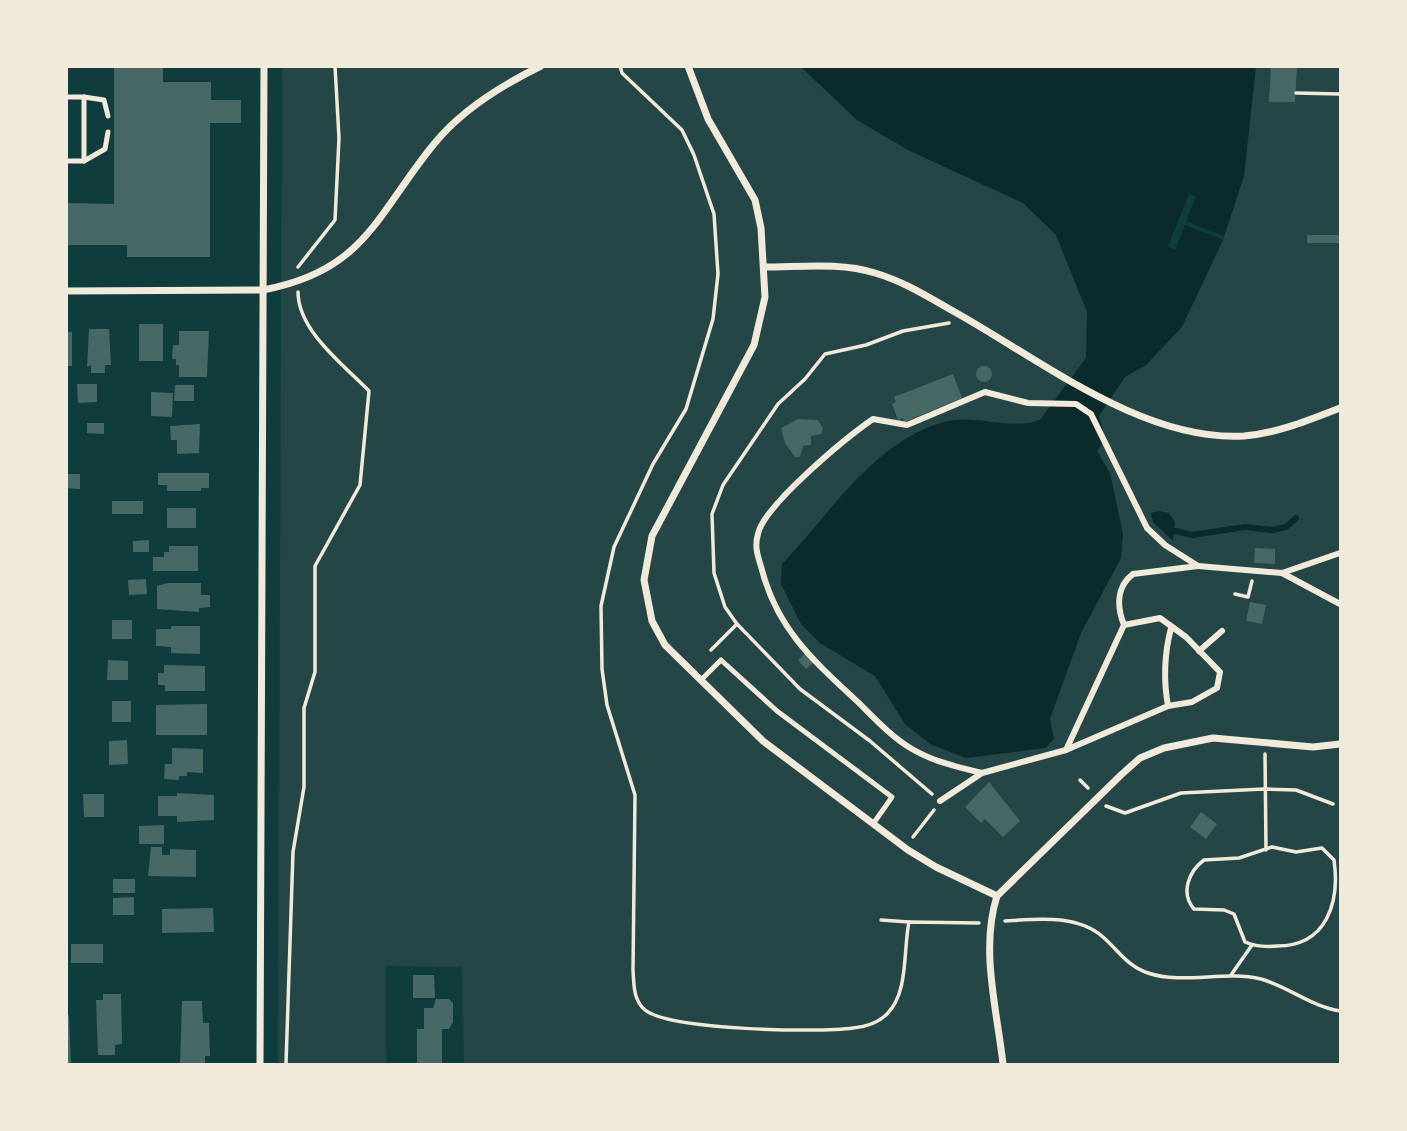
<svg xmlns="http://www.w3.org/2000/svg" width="1407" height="1131" viewBox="0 0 1407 1131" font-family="Rubik,sans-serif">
	<rect width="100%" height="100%" fill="#0f3d3e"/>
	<path fill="#244646" d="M282,67H1340V1064H464L462,967L385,966L386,1064H278Z"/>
	<g fill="#0a2a2b">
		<path d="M801,67H1256L1244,176L1223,240L1182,327L1146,365L1125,377L1099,416L1105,438L1097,451L1110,473L1123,534L1121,558L1081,633L1050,719L1054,739L1045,748L966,758L930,744L905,724L875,676L820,643L801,624L781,584L782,564C831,513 873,442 944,422C975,413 1009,431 1040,420L1086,358L1087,312L1056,235L1023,203L908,150L857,120Z"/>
		<path d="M1159,511L1169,513L1175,522L1173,541L1153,522L1151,513Z"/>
	</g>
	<path fill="#0f3d3e" d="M1189,194L1196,196L1186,221L1224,236L1223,240L1185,225L1175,250L1168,246Z"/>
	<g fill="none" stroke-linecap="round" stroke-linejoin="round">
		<path stroke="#0a2a2b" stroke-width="6" d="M1176,531L1192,535L1245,527L1273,530L1286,527L1296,518"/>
	</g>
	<g fill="#486865">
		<path d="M114,66H163V82H211V100H241V123H210V257H127V245H66V203L114,204Z"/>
		<path d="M1271,66H1297L1295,102H1269Z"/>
		<rect x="1307" y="235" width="33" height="8"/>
		<rect x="139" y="324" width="24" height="37"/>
		<path d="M89,329H109L111,365H105V373H91V365L87,367Z"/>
		<path d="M179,331H209L207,377H179V365H176V359H172L173,345H179Z"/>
		<rect x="66" y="332" width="6" height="34"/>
		<circle cx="984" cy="374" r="8"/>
		<path d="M953,374L962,398L904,422L903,418L898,420L892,404L896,402L894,397Z"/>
		<path d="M77,384H97V402L78,403Z"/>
		<path d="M175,385H194V401H174Z"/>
		<path d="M151,392L173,393L172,417L151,416Z"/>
		<path d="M798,419L818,420L823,428L821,434L811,436V445L803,446L800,457H795L785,443L781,428Z"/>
		<path d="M87,423H104V434L87,433Z"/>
		<path d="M200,424L199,453L177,454V440H171L170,426Z"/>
		<path d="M158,473H209V488H201V491H167V485H158Z"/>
		<path d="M66,474H80V489L66,488Z"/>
		<rect x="112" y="501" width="31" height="13"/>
		<rect x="167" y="508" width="29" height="20"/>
		<path d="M149,540V552H133V541Z"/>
		<path d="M169,546H198V571H153V557H164V552H169Z"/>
		<path d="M1255,548L1275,549V564L1254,563Z"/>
		<path d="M146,579L147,594L129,595L128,580Z"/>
		<path d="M168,583H201V595H210V607L199,608V612L157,609V586Z"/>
		<path d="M1250,602L1266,605L1262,624L1246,621Z"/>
		<rect x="112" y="620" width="20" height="19"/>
		<path d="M171,626H200V654L171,653V647L156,646V629H171Z"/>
		<path d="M806,653L814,662L806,669L798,660Z"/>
		<path d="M108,660L128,661V680H107Z"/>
		<path d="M164,665L205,666V691H165V685H158V673H164Z"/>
		<rect x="112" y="701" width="19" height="21"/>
		<path d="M207,704V735H156V705Z"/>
		<path d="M127,740L128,764L109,765V741Z"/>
		<path d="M172,748L203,749V773L187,772V776H179V780L164,779L165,764H172Z"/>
		<path d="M989,782L1020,821L1003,837L985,819L981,823L965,807Z"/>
		<path d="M177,793L214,795V820L177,822V816H158V796H177Z"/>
		<path d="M83,794H104V817H84Z"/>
		<path d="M1201,812L1217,824L1206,839L1190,827Z"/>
		<path d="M164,825V844H139V826Z"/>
		<path d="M151,847H162V855H170V849L196,850V877L148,876Z"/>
		<rect x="113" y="879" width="22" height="14"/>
		<path d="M134,897V915H113V898Z"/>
		<path d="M213,908L214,932L162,933V909Z"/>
		<rect x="71" y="944" width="32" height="19"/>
		<path d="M413,975H434L435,998H413Z"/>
		<path d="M103,994H121L122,1044L115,1045V1055H98L96,1000H103Z"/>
		<path d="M436,999H449L453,1003V1022L449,1029H442V1063L417,1064V1029H424V1008H433Z"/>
		<path d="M182,1001H202L203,1023H209L210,1056H205V1064H180Z"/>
		<path d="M66,1015H69L71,1064H66Z"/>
	</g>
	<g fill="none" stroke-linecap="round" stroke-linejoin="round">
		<g stroke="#f1e9da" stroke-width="3.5">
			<path d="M620,66L622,73L682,130L694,155L714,214L718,274L713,319L686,409L653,464L614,547L601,606L602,669L607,705L635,795L633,970C634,984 633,1000 645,1010C670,1030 818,1033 853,1028C865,1027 878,1023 887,1014C909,992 903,950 909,922L979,923"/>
			<path d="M1296,93L1340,94"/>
			<path d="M298,267L335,220L339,138L335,66"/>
			<path d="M1235,594L1248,597L1252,581"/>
			<path d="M711,650L737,624"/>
			<path d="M1265,754L1266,850"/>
			<path d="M1080,780L1088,788"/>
			<path d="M932,794L870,741L800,689L737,624L725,607L714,573L712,514L723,485L778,404L805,379L825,354L866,345L903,331L949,323"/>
			<path d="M1106,806L1125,813L1181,793L1264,789L1296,790L1333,804"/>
			<path d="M913,837L934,810"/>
			<path d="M1272,847L1296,852L1322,848L1334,860C1340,902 1327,946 1277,946C1266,947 1256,947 1245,942L1234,914L1224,910L1194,909C1180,893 1189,871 1204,860L1239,858Z"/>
			<path d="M881,920L909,922"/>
			<path d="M1005,921C1037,919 1077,914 1103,937C1118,950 1127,966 1148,973C1184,985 1224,970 1261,979C1289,987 1312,1007 1340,1011"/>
			<path d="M1231,975L1252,945"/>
			<path d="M286,1064L293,852L304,787V708L315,672V566L360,485L369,391C344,365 298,331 298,292"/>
		</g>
		<g stroke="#f1e9da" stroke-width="5">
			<path d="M66,97H84V161H66"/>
			<path d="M84,97L104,100L108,116"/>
			<path d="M84,161L105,149L108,132"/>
			<path d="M701,680L721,660L777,711L892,797L873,824"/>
		</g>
		<g stroke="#f1e9da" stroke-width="6">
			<path d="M1198,566L1282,573L1340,553"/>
			<path d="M1282,573L1340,604"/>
			<path d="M1124,625L1160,618L1186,637L1220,672L1217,688L1192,702L1168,706"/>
			<path d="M1199,651L1222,631"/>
			<path d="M1066,750L1168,706C1163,678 1164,655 1171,628"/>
			<path d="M940,801L982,773C958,767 934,762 912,749C893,738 876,720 860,704C815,662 778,631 762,570C758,556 754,547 758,534C764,505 847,437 873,419L907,425L985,392L1028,403L1076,404L1091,414L1147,528L1165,545L1198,566L1133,574C1116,587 1117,607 1124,625L1066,750L982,773"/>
		</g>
		<g stroke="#f1e9da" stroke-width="7">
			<path d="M688,66L708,119L755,200L761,228L765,297L754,345L652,536L644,580L652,621L665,645L763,741L908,850L936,867L997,896"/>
			<path d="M764,267C800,267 841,262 875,273C906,282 933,300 960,315C1043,362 1145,442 1244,436C1278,433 1309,420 1340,408"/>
			<path d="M66,291L263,290C365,271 376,215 434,144C462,109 502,85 541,66"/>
			<path d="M260,1064L264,66"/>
			<path d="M1003,1064C997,1010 980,949 997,896L1122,774L1140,758L1164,748L1213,738L1313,747L1340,744"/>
		</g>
	</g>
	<rect width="1407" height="1131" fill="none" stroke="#f1e9da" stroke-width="136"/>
</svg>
